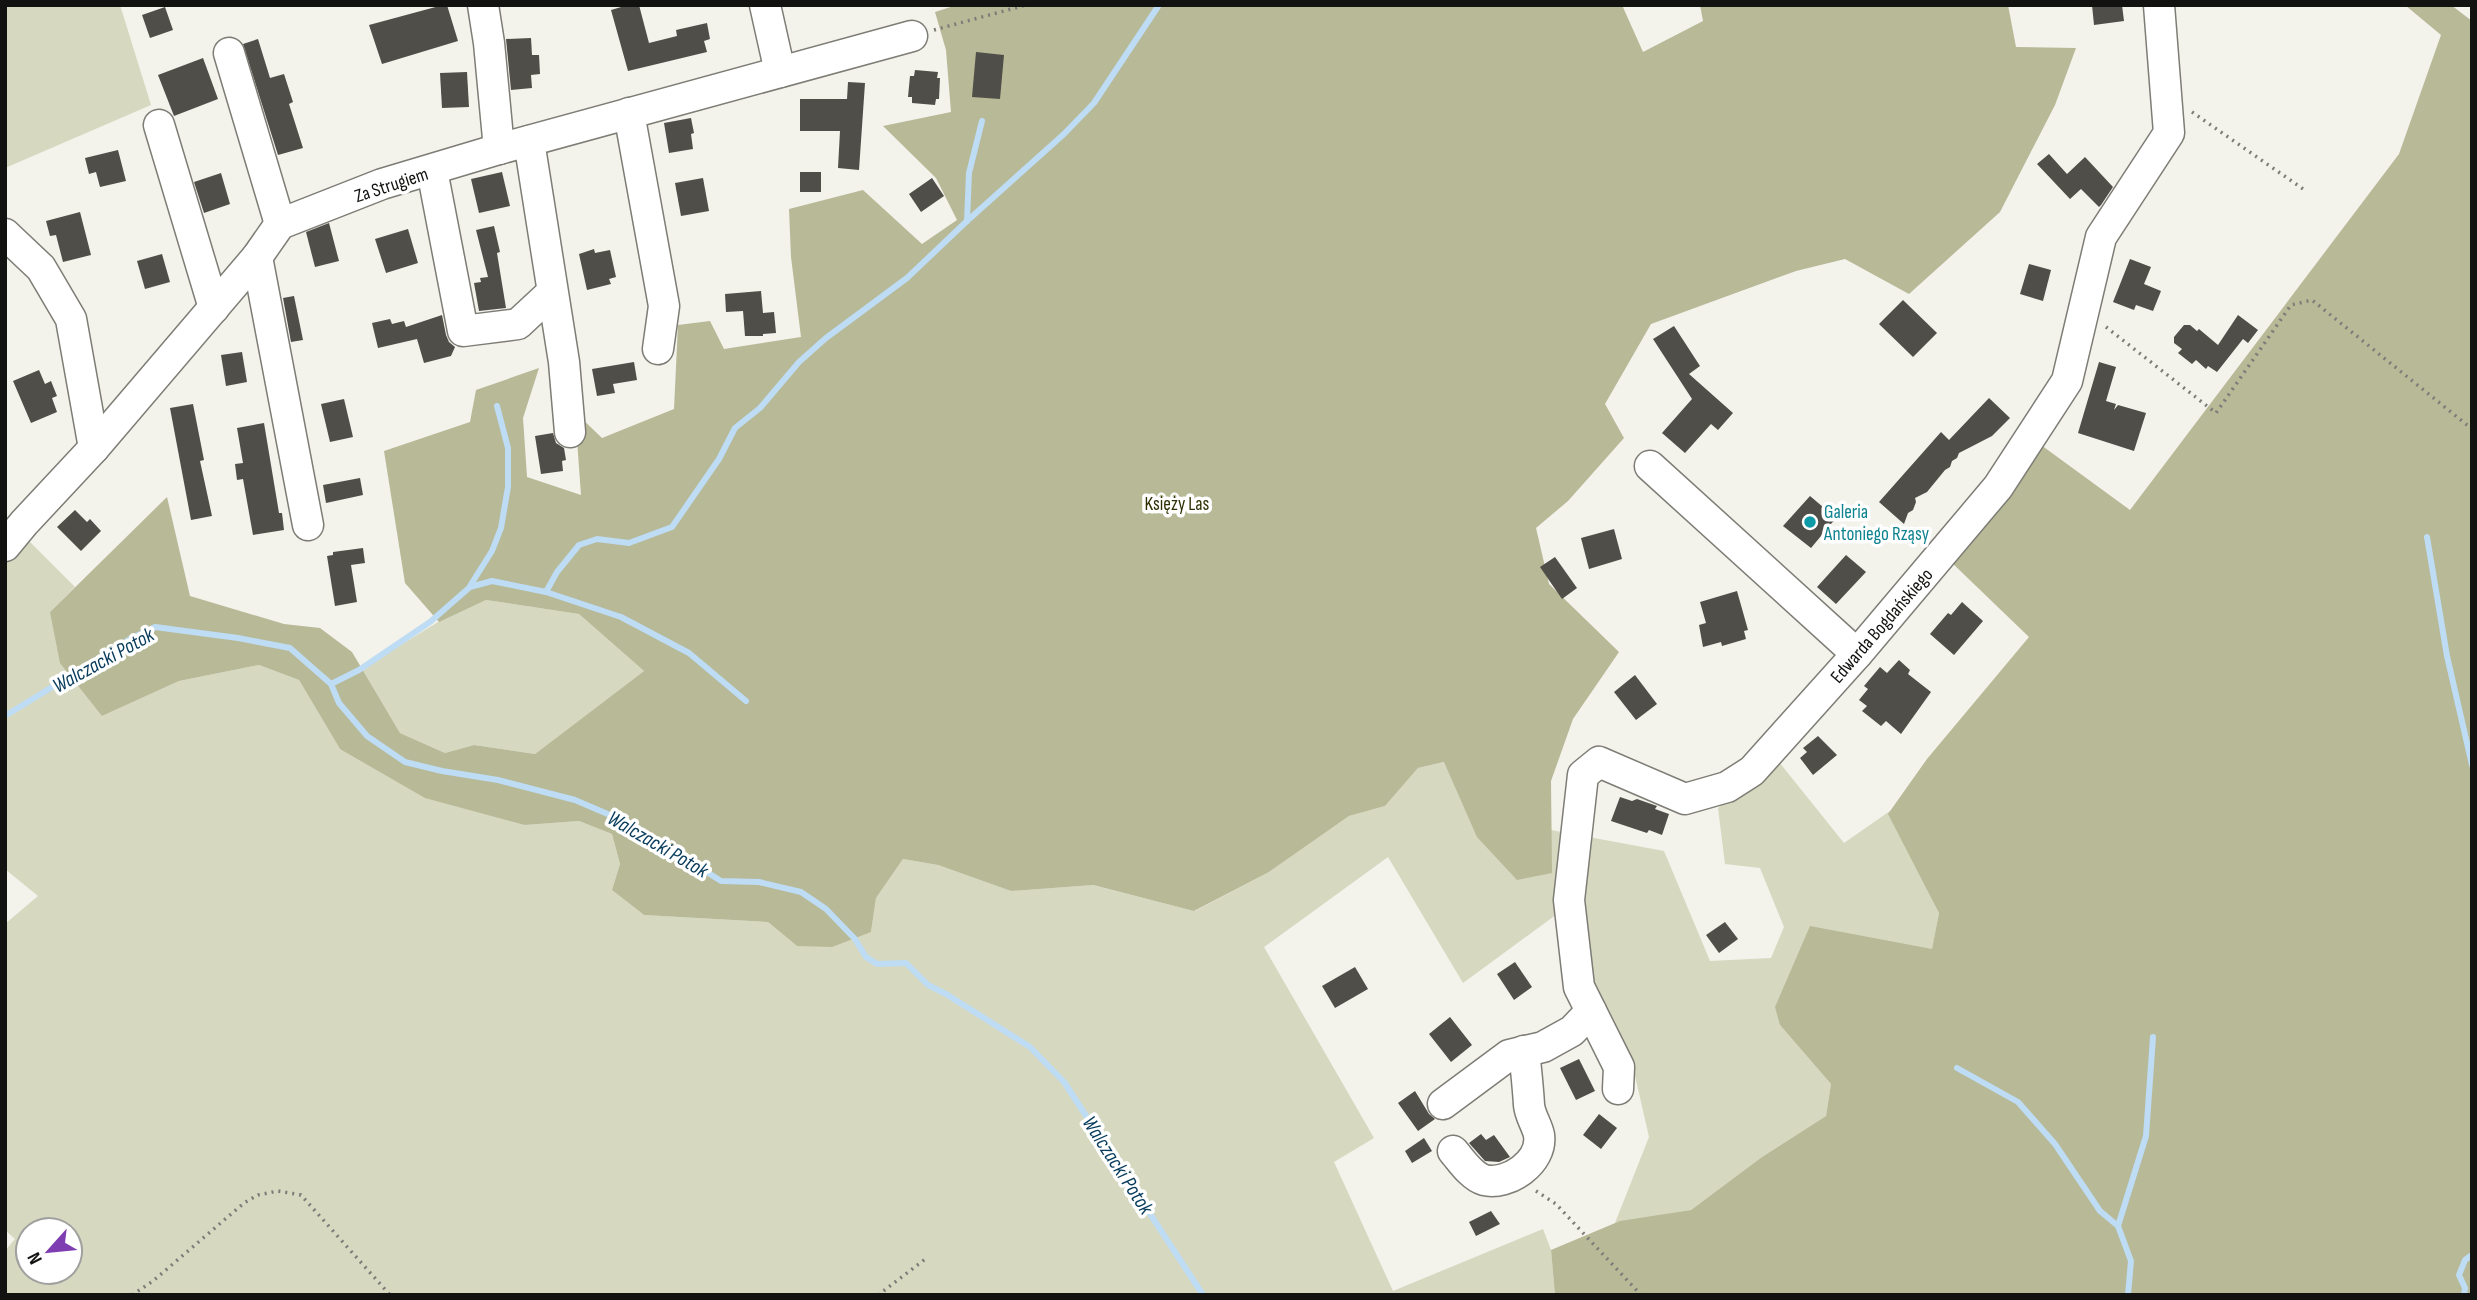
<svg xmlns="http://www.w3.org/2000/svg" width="2477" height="1300" viewBox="0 0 2477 1300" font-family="'Sofia Sans Condensed',sans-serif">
	<rect width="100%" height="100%" fill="#f3f2eb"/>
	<g fill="#d6d8c0" fill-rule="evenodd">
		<path d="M5,5H120L151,105L5,168Z"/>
		<path d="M25,537L75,587L50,612L102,716L179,681L259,665L299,680L340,749L525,825L579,821L612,834L620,864L612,890L644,915L768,922L797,946L871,932L876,898L903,859L938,865L1011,891L1092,885L1195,911L1269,872L1349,816L1385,806L1418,768L1445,762L1551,873V830L1664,851L1710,961L1771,958L1784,927L1760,868L1725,864L1718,808L1779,762L1844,843L1890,811L1939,913L1932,950L1780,1025L1831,1084L1826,1116L1762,1157L1691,1210L1615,1223L1649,1137L1633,1067L1590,987L1579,898L1463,983L1388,857L1264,947L1374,1138L1334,1162L1393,1291L1543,1229L1551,1250L1555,1295H5V1251L15,1239L5,1230V924L38,896L5,869V562ZM28,1230H70V1272H28Z"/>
		<path d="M486,600L579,614L644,671L535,754L474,745L445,753L400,733L362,669L438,622Z"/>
	</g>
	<g fill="#b7b997">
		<path d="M957,5H1622L1643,52L1703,21L1700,5H2008L2016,47L2076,48L2055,105L2000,212L1909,294L1845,259L1796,271L1651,324L1605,404L1624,438L1568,501L1536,528L1549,584L1619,652L1573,719L1551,781L1552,873L1517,880L1477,837L1444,762L1418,768L1385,806L1349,816L1269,872L1194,911L1093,885L1011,891L938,865L903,859L876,898L871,932L832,947L797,946L768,922L644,915L612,890L620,864L612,834L579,821L525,825L425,798L340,749L299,680L259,665L179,681L102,716L60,663L50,612L167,497L190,596L284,624L320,628L352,652L400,733L445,753L474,745L535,754L644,671L579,614L486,600L439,622L405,583L384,451L470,422L476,390L539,368L523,418L527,477L581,495L575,412L602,438L674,409L678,325L710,321L724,349L801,337L791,257L789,209L863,190L922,244L957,220L936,178L883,126L951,112L946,50L935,12Z"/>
		<path d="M2405,5H2451L2472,21V1295H1555L1551,1250L1620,1221L1691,1210L1762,1157L1826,1116L1831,1084L1780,1025L1775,1007L1810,926L1932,949L1939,913L1888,814L1927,759L2029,637L1949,560L2041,445L2130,510L2399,154L2441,35Z"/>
	</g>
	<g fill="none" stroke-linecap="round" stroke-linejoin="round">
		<g stroke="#bedcf4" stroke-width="6">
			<path d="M967,221L969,173L982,121"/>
			<path d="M2427,537L2447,656L2472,765"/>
			<path d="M470,586L492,551L501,528L508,487V448L497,406"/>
			<path d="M546,592L621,617L689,653L746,701"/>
			<path d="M331,684L359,670L430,622L470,587L492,581L546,592L557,572L579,545L597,539L629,543L672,527L719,459L735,428L760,408L799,362L826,338L907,278L967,221L1064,134L1094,103L1159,5"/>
			<path d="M5,716L130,639L155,627L238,638L290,648L331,684L339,703L367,736L405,762L442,771L498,780L575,800L631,824L721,881L759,882L801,892L826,909L855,939L866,957L877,964L906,963L928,985L946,994L1030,1047L1064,1082L1203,1295"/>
			<path d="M1957,1068L2018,1102L2055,1144L2100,1211L2118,1226"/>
			<path d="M2128,1295L2131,1261L2118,1226L2146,1136L2153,1037"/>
			<path d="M2464,1295L2465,1288L2459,1275L2465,1260L2472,1255"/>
		</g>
	</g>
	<g fill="#4f4e49">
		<path d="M443,5H447L458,41L382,64L369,25Z"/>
		<path d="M628,5H639L649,43L677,36L676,30L707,23L710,39L704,41L707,52L628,71L611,10Z"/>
		<path d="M2092,5H2122L2124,21L2094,25Z"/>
		<path d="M165,7L173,30L150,38L142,15Z"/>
		<path d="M531,38L532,55H539L540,74L531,75L532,88L511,90L506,39Z"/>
		<path d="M258,39L270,78L284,74L293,102L289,104L303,148L278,155L243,44Z"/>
		<path d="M976,52L1004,55L1000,99L972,97Z"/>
		<path d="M203,58L218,99L174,116L158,75Z"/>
		<path d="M915,70L938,72L937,78H940L939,99H936L935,105L912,103V97H908L910,76H914Z"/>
		<path d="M467,72L469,107L442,108L440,73Z"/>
		<path d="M848,82L865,83L859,170L838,168L840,131H800V99H847Z"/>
		<path d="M691,118L694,133L691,134L693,149L669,153L664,123Z"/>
		<path d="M118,150L126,181L100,187L96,172L89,174L85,158Z"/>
		<path d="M2049,154L2067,174L2085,157L2113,187L2101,205L2099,207L2081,189L2070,199L2037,164Z"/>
		<path d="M502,172L510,206L479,213L471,179Z"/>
		<rect x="800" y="172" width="21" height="20"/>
		<path d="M221,173L230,204L204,213L194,182Z"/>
		<path d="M703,178L709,211L681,216L675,183Z"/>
		<path d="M932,178L944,196L921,212L909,194Z"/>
		<path d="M80,212L91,255L63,262L56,235L50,236L46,221Z"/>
		<path d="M329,223L339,261L315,267L306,232Z"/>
		<path d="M494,226L500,252L497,253L506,308L479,311L474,283L481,282L480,278L488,277L476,230Z"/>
		<path d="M408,229L418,263L386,273L375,239Z"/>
		<path d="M594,249L595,253L610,250L616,277L609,279L611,284L587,290L579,254Z"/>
		<path d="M162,254L170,282L145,289L137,261Z"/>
		<path d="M2130,259L2151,267L2144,284L2161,291L2153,311L2136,305L2134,310L2113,302Z"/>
		<path d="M2029,264L2051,270L2043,301L2020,294Z"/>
		<path d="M761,291L763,313L774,312L776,333L763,334V336H745L743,311L726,312L725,294Z"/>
		<path d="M294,296L303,340L291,342L283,298Z"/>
		<path d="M1903,300L1937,333L1913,357L1879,324Z"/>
		<path d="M442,315L446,335L449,342L455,347L451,356L424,363L417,339L378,348L372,323L390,319L392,324L404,321L406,327Z"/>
		<path d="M2238,315L2258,330L2248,343L2243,339L2217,372L2208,366L2206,369L2196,360L2192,364L2178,353L2182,349L2174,343V337L2184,325H2190L2197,331L2199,329L2218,345Z"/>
		<path d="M1674,326L1700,366L1689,374L1733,413L1718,430L1711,424L1685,453L1662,433L1692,399L1653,339Z"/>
		<path d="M242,352L247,382L226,386L221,355Z"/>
		<path d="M634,362L637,380L613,384L615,393L597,396L592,369Z"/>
		<path d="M2099,362L2116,367L2106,401L2116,404L2114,410L2118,405L2146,413L2134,451L2078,433Z"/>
		<path d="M39,370L45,384L51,381L57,396L52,398L57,412L31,423L13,381Z"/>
		<path d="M1989,398L2010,418L1992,436L1959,453L1957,458L1952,461L1950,467L1945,470L1927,492L1915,498L1916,502L1913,510L1908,513L1904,524L1879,502L1941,432L1949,440Z"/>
		<path d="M344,399L353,437L330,442L321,404Z"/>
		<path d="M193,404L204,460L200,461L212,516L191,520L170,408Z"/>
		<path d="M264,423L279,513H282L284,530L253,535L243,479L237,480L235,464L243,463L237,428Z"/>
		<path d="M553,433L556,443L564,448L566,460L562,461L563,471L541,474L535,436Z"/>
		<path d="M360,478L363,495L326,503L323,485Z"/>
		<path d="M1810,496L1836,518L1811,548L1783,526Z"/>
		<path d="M75,510L87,522L90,519L101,531L81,551L57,527Z"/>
		<path d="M1614,529L1622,559L1589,569L1581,538Z"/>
		<path d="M363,548L365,563L351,565L357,602L335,606L327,556L333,555V552Z"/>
		<path d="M1846,555L1866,572L1836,604L1817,587Z"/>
		<path d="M1555,557L1577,588L1562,599L1540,567Z"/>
		<path d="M1737,591L1748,630L1744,631L1746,639L1722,646L1721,642L1703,647L1699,625L1706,623L1700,602Z"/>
		<path d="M1962,602L1983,621L1954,655L1930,634L1948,613L1951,615Z"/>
		<path d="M1899,660L1910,670L1908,674L1931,692L1901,734L1886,721L1881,726L1862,711L1867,706L1859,700L1868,689L1864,686L1880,667L1887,673Z"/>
		<path d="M1635,675L1657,704L1636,720L1614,692Z"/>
		<path d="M1818,736L1837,755L1813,775L1800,758L1807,752L1803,748Z"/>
		<path d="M1620,797L1632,801L1637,799L1657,806L1655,809L1669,814L1662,835L1649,830L1647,833L1611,821Z"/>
		<path d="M1725,922L1738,939L1719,953L1706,935Z"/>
		<path d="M1515,962L1532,987L1514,1000L1497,974Z"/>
		<path d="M1355,967L1368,989L1335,1008L1322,986Z"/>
		<path d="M1450,1017L1472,1045L1451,1062L1429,1034Z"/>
		<path d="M1579,1059L1595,1091L1576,1100L1560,1068Z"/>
		<path d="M1415,1091L1429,1114L1435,1119L1418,1131L1398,1103Z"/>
		<path d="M1599,1114L1617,1128L1601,1149L1583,1135Z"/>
		<path d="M1481,1134L1486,1140L1494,1135L1510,1157L1499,1162L1485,1161L1469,1143Z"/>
		<path d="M1424,1138L1432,1151L1412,1163L1405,1151Z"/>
		<path d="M1491,1211L1500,1224L1476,1236L1469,1222Z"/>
	</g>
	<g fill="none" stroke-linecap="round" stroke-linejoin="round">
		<defs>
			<g id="minor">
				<path d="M483,5L489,43L499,149"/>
				<path d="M765,5L780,72"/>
				<path d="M229,53L280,224"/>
				<path d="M629,113L664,306L658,349"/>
				<path d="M159,125L214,308"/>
				<path d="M529,141L564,362L570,432"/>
				<path d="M432,170L463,331L518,324L547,297"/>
				<path d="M5,234L41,268L71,319L94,448"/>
				<path d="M257,257L308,525"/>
				<path d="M1650,466L1857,654"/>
				<path d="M5,546L24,523L94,448L257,257L280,224L382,184L499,149L912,36"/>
				<path d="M1618,1089L1619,1067L1579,987L1569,900L1583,775L1599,762L1685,799L1727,787L1752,771L1857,654L1998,487L2067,381L2101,237L2169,133L2159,5"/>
				<path d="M1443,1104L1509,1055L1543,1047L1572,1031L1591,1011"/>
				<path d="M1453,1151C1461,1160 1471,1176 1484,1180C1508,1186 1543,1162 1539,1135C1537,1125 1530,1116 1529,1105C1528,1087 1526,1069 1524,1051"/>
			</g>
		</defs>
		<use href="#minor" stroke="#7d7c75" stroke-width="33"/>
		<g stroke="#7d7c78" stroke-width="3.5" stroke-dasharray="2 5" stroke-linecap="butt">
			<path d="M934,30L1026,5"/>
			<path d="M2192,112L2306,191"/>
			<path d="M2106,327L2216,413L2291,305L2312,300L2472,429"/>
			<path d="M1536,1191L1556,1204L1641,1295"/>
			<path d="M132,1295L153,1281L244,1203L258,1195L278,1191L301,1195L390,1295"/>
			<path d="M878,1295L928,1257"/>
		</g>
		<use href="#minor" stroke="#fff" stroke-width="30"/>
	</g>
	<circle fill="#0f9aa8" stroke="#fff" stroke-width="2.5" cx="1810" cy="522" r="7"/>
	<g text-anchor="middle" stroke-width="7" stroke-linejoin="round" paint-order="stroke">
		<g font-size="19" fill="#121210" stroke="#fff">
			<text transform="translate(391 184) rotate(-18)" y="7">Za Strugiem</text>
			<text transform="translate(1881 625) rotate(-49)" y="7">Edwarda Bogdańskiego</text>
		</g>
		<g font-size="19" fill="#2f2f04" stroke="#fff">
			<text x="1177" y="510">Księży Las</text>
		</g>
		<g font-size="19" fill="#0d838f" stroke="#fff" text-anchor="start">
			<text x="1824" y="518">Galeria<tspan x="1824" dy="22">Antoniego Rząsy</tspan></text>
		</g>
		<g font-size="21" font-style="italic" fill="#073b5b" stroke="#fff">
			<text transform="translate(103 660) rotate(-29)" y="7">Walczacki Potok</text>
			<text transform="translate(658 844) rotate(30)" y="7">Walczacki Potok</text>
			<text transform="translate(1118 1165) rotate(57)" y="7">Walczacki Potok</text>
		</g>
	</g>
	<rect width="2477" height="1300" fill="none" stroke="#121210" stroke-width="14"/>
	<g transform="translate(49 1251) rotate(243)"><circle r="33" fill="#ffffff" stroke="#a0a09f" stroke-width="2"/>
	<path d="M0-5L12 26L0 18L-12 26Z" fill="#7e3eb2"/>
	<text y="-10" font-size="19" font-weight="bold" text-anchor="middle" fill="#121210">N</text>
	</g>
</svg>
